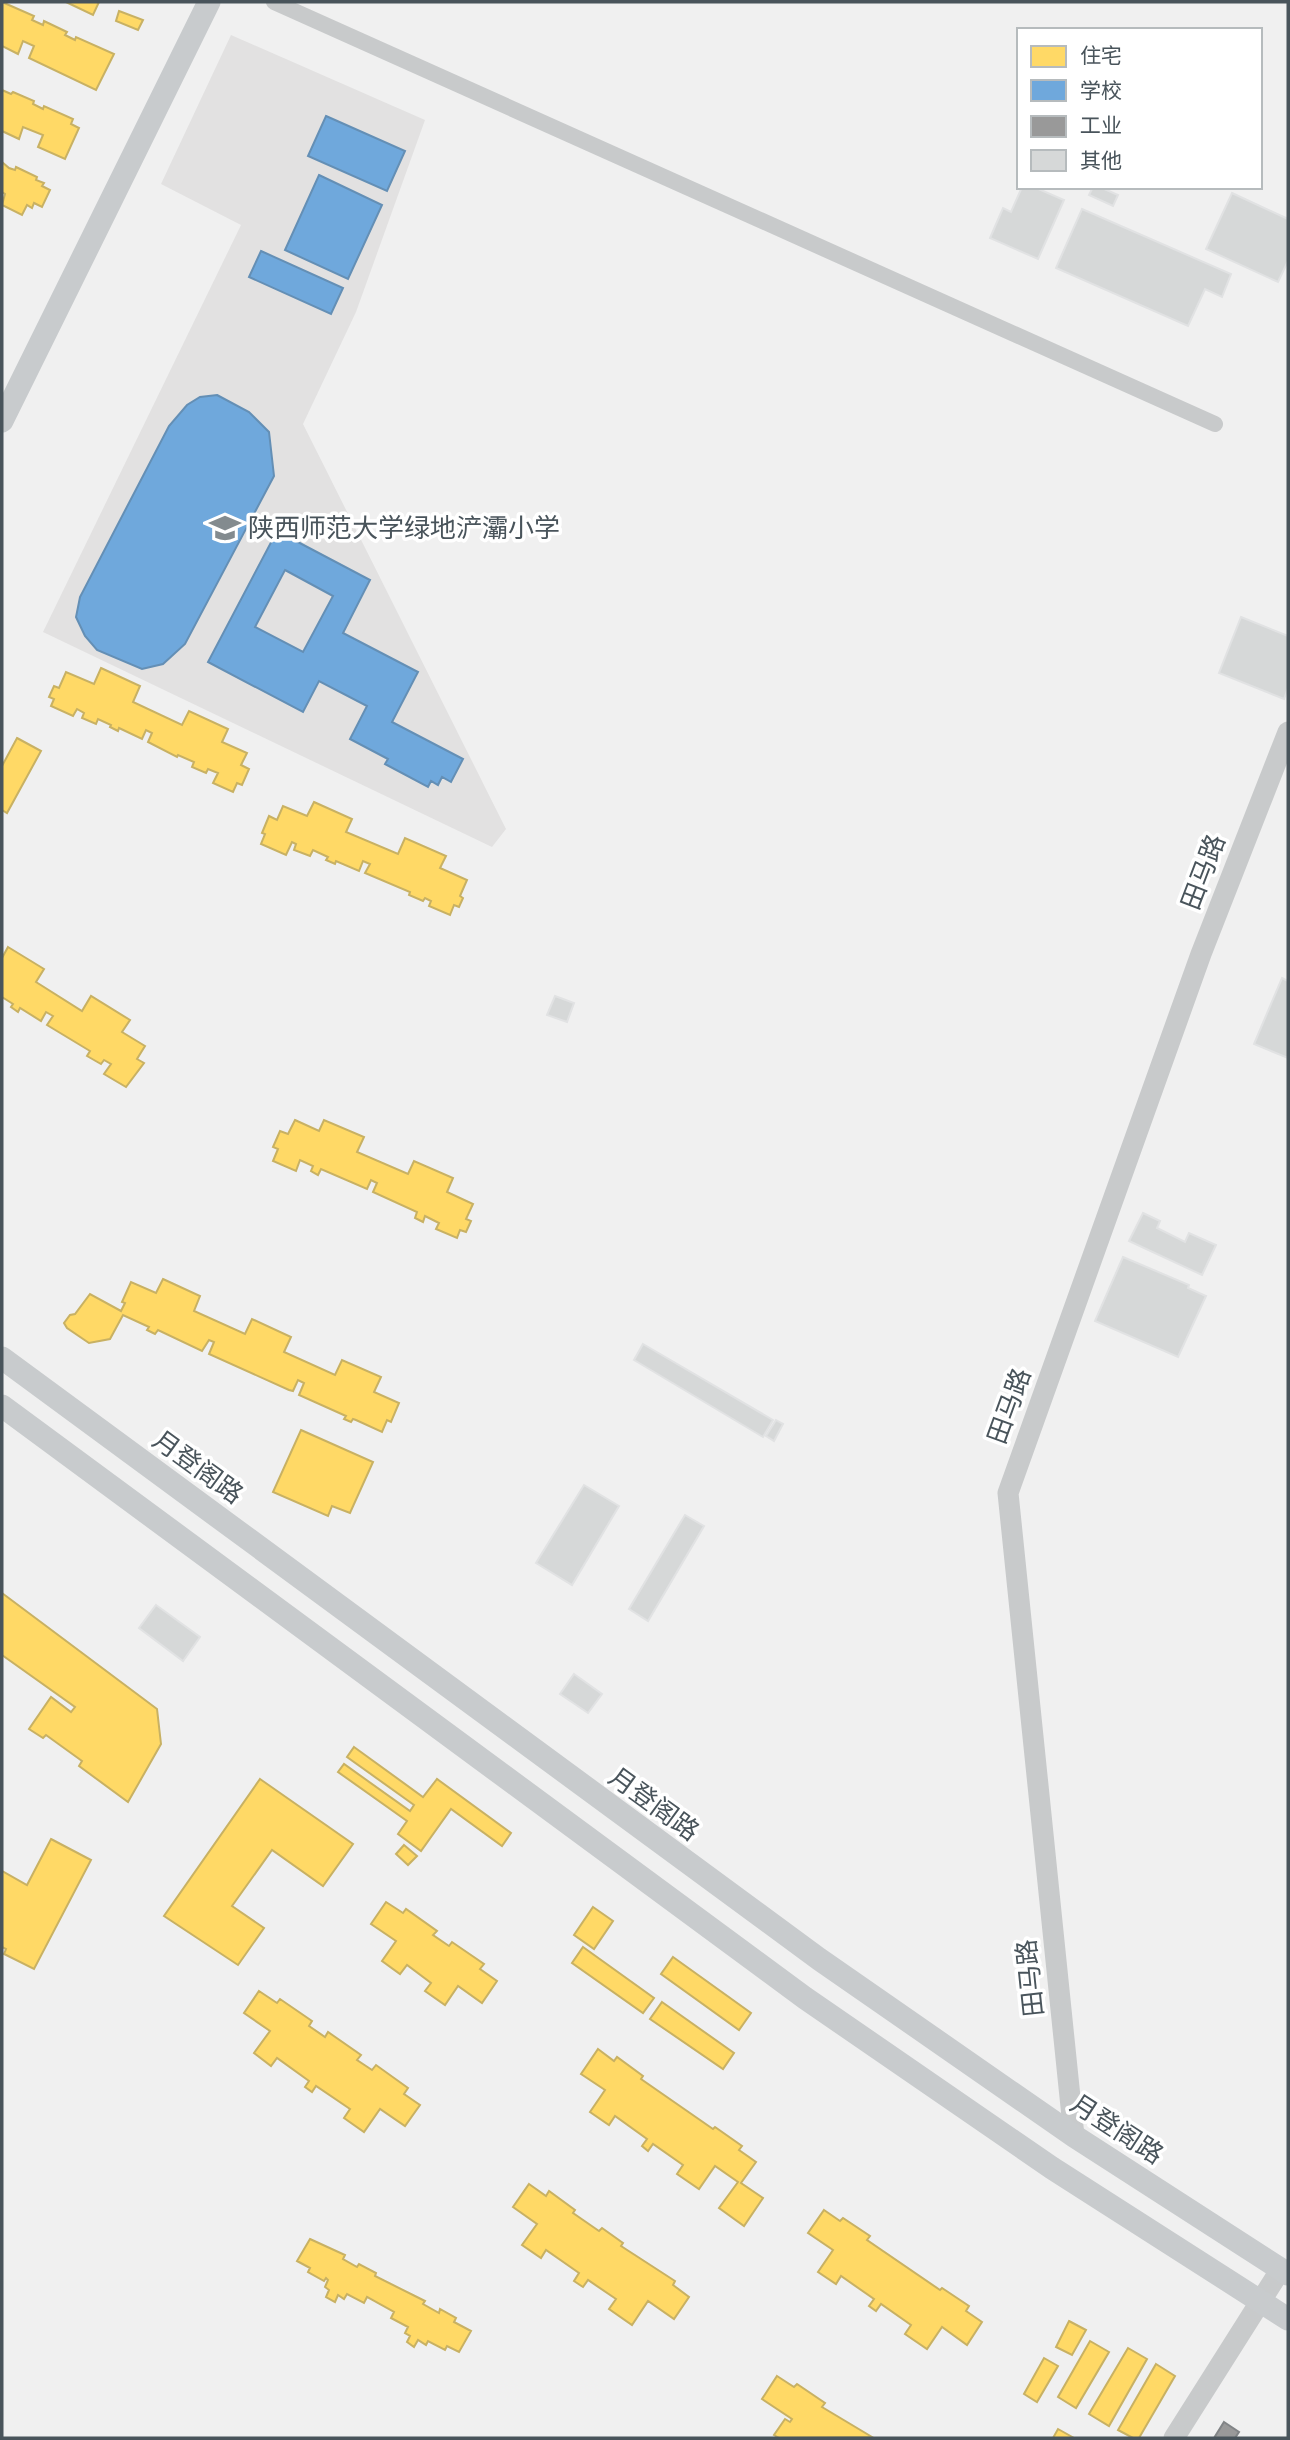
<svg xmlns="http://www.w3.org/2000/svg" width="1290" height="2440" viewBox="0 0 1290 2440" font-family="'Space Grotesk','Noto Sans SC',sans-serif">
	<rect width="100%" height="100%" fill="#f0f0f0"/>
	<path fill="#e2e1e1" d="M231,35L425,120L356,312L303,424L506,829L492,847L43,632L241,225L161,184Z"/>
	<g fill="#ffd966" stroke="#c8b163" stroke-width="2">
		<path d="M2,2L34,16L32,20L43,25L44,21L67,32L65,35L75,40L76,37L114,54L96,90L29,58L34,46L23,41L18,54L2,46Z"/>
		<path d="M66,2H99L93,15Z"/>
		<path d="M119,11L143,20L138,30L116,21Z"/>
		<path d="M2,90L11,94L13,92L34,101L33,104L43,109L44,106L73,119L71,124L79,128L65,159L38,147L43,135L23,127L19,139L2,131Z"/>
		<path d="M2,162L9,168L15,170L16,167L37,177L36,180L44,183L42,186L50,190L42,207L34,203L32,208L27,205L22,215L2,205L5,194L2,192Z"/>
		<path d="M101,668L140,686L133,702L182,725L189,711L228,729L222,742L247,753L241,765L249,769L242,785L237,783L233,792L213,783L218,773L208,769L206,773L192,767L194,762L178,755L177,757L148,742L152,733L146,730L142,739L119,728L118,731L110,727L111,725L98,719L96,724L82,718L84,713L77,709L73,716L51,706L54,699L49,697L54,686L59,688L66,672L94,684Z"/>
		<path d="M17,738L41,751L7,813L2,810V766Z"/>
		<path d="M314,802L352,819L346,832L398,854L405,838L446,856L440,868L467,880L460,896L463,898L459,907L454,905L450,915L429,906L431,901L425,898L423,901L409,895L410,892L365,873L370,864L363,861L359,871L336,861L335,864L326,860L328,857L313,850L310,856L294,850L296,844L292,842L286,855L261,844L265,834L262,833L269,816L277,820L283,806L307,816Z"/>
		<path d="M8,947L44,969L36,982L82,1011L91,996L130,1020L122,1032L145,1046L137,1059L144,1063L126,1087L104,1074L111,1064L104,1060L101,1064L87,1056L90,1051L47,1025L53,1016L46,1012L41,1021L20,1008L18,1012L11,1007L13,1004L2,997V958Z"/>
		<path d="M295,1120L319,1131L324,1120L364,1137L357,1152L408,1174L414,1161L453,1178L447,1192L473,1204L466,1219L471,1221L466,1232L460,1230L457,1238L436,1229L439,1223L425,1216L423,1222L415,1218L417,1212L373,1192L377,1183L371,1180L367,1189L321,1169L318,1175L311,1171L313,1166L300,1160L296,1171L273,1161L278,1149L273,1147L280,1131L288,1134Z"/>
		<path d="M163,1279L200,1296L194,1311L245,1334L252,1319L291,1337L284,1352L335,1375L342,1360L381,1377L374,1392L399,1403L391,1422L387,1420L382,1432L356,1420L353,1419L351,1422L344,1419L346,1416L299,1395L304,1383L298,1380L293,1391L289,1390L209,1354L214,1342L209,1340L202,1351L158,1330L155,1334L147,1330L149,1327L123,1315L110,1339L89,1343L67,1328L64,1323L70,1315L75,1314L90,1294L121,1311L125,1303L122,1302L131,1282L156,1293Z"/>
		<path d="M301,1430L373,1462L350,1513L332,1506L328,1516L273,1492Z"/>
		<path d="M2,1593L157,1709L161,1744L128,1802L79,1766L82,1761L46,1735L43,1738L29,1729L51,1697L71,1712L75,1707L2,1655Z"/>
		<path d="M354,1747L423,1797L437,1779L511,1833L502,1846L451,1809L421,1851L398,1834L407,1821L338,1772L344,1764L410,1811L414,1805L347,1757Z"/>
		<path d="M260,1779L353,1844L323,1886L272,1850L232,1906L264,1928L238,1965L164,1916Z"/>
		<path d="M51,1839L91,1860L34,1969L4,1954L6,1949L2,1947V1871L27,1885Z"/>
		<path d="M404,1845L417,1856L408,1865L396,1854Z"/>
		<path d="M386,1902L403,1913L406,1909L437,1931L433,1935L449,1946L452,1942L484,1964L480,1969L497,1981L482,2003L458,1986L445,2005L425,1991L431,1983L407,1965L400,1974L382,1961L396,1941L371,1924Z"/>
		<path d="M593,1907L613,1921L594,1949L574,1935Z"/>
		<path d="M583,1947L654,1998L643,2013L572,1963Z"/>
		<path d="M673,1957L751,2013L739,2030L661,1974Z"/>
		<path d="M259,1991L277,2003L280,1999L312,2021L309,2026L325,2037L328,2032L361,2055L357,2060L372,2070L376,2065L408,2088L404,2094L420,2105L405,2126L380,2109L364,2132L344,2118L350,2109L316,2086L312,2092L305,2087L309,2081L277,2058L271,2066L254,2053L270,2031L244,2013Z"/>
		<path d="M662,2002L734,2053L723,2069L650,2019Z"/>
		<path d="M598,2049L614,2061L617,2057L643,2076L641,2079L713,2129L715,2127L742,2146L739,2150L756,2162L741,2183L763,2198L744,2226L719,2208L738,2182L715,2166L699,2189L677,2174L683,2165L653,2144L648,2151L642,2146L647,2139L615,2116L609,2125L590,2112L605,2090L581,2074Z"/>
		<path d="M529,2184L546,2196L549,2191L575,2210L573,2213L599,2231L602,2228L623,2243L621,2246L675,2281L673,2285L689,2297L674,2319L648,2301L632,2325L609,2309L616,2299L588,2280L583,2287L574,2281L579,2273L546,2250L541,2258L522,2245L537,2224L513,2207Z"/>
		<path d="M824,2210L840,2221L843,2218L870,2236L867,2240L940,2290L942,2288L969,2306L966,2311L982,2322L967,2345L942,2327L927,2349L905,2334L911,2325L881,2304L876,2311L869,2306L874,2299L841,2276L836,2284L818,2272L833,2250L808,2233Z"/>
		<path d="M310,2239L345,2255L343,2259L357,2267L359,2264L376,2273L375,2276L425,2301L423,2304L439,2313L440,2309L456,2318L454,2322L471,2331L459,2352L447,2346L445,2350L428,2341L426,2345L418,2340L414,2347L407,2342L410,2336L405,2333L408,2327L391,2318L394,2312L367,2297L364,2303L347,2294L344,2299L338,2295L335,2302L326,2297L329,2290L325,2287L328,2280L326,2278L324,2281L308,2272L310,2268L297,2261Z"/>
		<path d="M1069,2321L1086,2330L1072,2355L1056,2347Z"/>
		<path d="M1090,2341L1109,2352L1076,2408L1058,2397Z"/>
		<path d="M1128,2348L1147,2359L1109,2426L1089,2414Z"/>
		<path d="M1044,2358L1058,2366L1037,2402L1024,2394Z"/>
		<path d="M1156,2364L1175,2376L1139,2438H1133L1118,2430Z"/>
		<path d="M777,2376L794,2387L797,2384L825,2403L822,2407L872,2437L779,2438L774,2435L785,2419L790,2422L792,2419L762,2399Z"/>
		<path d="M1058,2429L1074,2438H1053Z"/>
	</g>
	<g fill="#6fa8dc" stroke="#648fb5" stroke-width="2" fill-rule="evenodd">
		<path d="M326,116L405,151L387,191L308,156Z"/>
		<path d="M319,175L382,205L348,279L285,250Z"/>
		<path d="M261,251L343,288L331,314L249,277Z"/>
		<path d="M217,395L249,412L269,432L274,476L185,644L163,664L142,669L97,650L85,636L76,617L80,597L169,426L187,405L200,397Z"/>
		<path d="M277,531L370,580L343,633L418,672L392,722L463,759L451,782L442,777L438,785L431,781L428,787L385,764L388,759L350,739L367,706L319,681L303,712L208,662ZM285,570L333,596L303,652L255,627Z"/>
	</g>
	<path fill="#999" stroke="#818486" stroke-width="2" d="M1224,2422L1239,2432L1235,2438H1214Z"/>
	<g fill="#d6d8d8" stroke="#e1e2e3" stroke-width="2">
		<path d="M1022,187H1034L1064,200L1038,259L990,238L1003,208L1011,212Z"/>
		<path d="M1093,187H1100L1118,195L1113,206L1089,195Z"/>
		<path d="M1232,193L1288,219V261L1278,282L1206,249Z"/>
		<path d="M1082,209L1231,274L1222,297L1205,289L1188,326L1056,268Z"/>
		<path d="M1241,617L1288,636V688L1284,699L1219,673Z"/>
		<path d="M1282,978L1288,981V1058L1254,1044Z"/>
		<path d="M555,996L574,1003L567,1022L547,1015Z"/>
		<path d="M1143,1213L1160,1221L1157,1228L1185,1242L1189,1233L1216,1245L1202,1275L1129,1241Z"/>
		<path d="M1123,1257L1189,1285L1188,1288L1206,1296L1178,1357L1095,1321Z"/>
		<path d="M643,1344L773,1420L763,1437L634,1360Z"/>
		<path d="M776,1420L783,1424L774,1441L766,1436Z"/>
		<path d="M584,1485L619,1506L572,1585L536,1563Z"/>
		<path d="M685,1515L704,1526L648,1621L629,1609Z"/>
		<path d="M156,1605L200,1637L183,1661L139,1628Z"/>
		<path d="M574,1674L602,1694L588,1713L560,1694Z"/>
	</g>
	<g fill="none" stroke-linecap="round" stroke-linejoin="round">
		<path stroke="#c8cacb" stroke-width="16" d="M274,2L1215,424"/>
		<g stroke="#c8cacb" stroke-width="21">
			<path d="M1074,2136L1008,1493L1201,954L1288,732"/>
			<path d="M1174,2438L1281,2269"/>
		</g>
		<g stroke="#c8cbcd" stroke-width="23">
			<path d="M2,421L209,2"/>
			<path d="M2,1358L819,1959L1074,2136L1288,2274"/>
			<path d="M2,1406L805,1998L1052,2168L1288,2319"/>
		</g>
	</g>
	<defs>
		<symbol id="school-bare" viewBox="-9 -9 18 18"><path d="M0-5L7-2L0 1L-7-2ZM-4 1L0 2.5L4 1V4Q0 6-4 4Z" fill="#838b8f" stroke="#fff" stroke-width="2.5" paint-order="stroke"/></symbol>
	</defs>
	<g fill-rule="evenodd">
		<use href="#school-bare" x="203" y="506" width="44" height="44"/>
	</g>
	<g text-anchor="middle" stroke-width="7" stroke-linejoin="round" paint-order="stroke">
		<g font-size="26" fill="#49545b" stroke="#fff" text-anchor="start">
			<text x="248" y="537">陕西师范大学绿地浐灞小学</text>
		</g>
		<g font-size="26" fill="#49545b" stroke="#fff">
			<text transform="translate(1203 872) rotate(-69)" y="9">田马路</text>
			<text transform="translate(1009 1406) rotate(-70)" y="9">田马路</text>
			<text transform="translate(198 1467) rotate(36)" y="9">月登阁路</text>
			<text transform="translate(654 1804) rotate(36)" y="9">月登阁路</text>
			<text transform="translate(1030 1978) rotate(-96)" y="9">田马路</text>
			<text transform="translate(1117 2129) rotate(33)" y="9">月登阁路</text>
		</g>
	</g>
	<rect width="1290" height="2440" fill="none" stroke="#49545b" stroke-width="7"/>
	<rect x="1017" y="28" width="245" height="161" fill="#ffffff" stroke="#b6bbbd" stroke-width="2"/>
	<rect x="1031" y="46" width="35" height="21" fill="#ffd966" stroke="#b6bbbd" stroke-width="2"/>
	<text x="1080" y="63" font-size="21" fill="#49545b">住宅</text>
	<rect x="1031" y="80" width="35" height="21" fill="#6fa8dc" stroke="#b6bbbd" stroke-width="2"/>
	<text x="1080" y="98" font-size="21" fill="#49545b">学校</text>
	<rect x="1031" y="116" width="35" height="21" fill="#999999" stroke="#b6bbbd" stroke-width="2"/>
	<text x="1080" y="133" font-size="21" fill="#49545b">工业</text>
	<rect x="1031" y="150" width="35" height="21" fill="#d6d8d8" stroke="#b6bbbd" stroke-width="2"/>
	<text x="1080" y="168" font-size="21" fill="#49545b">其他</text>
</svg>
